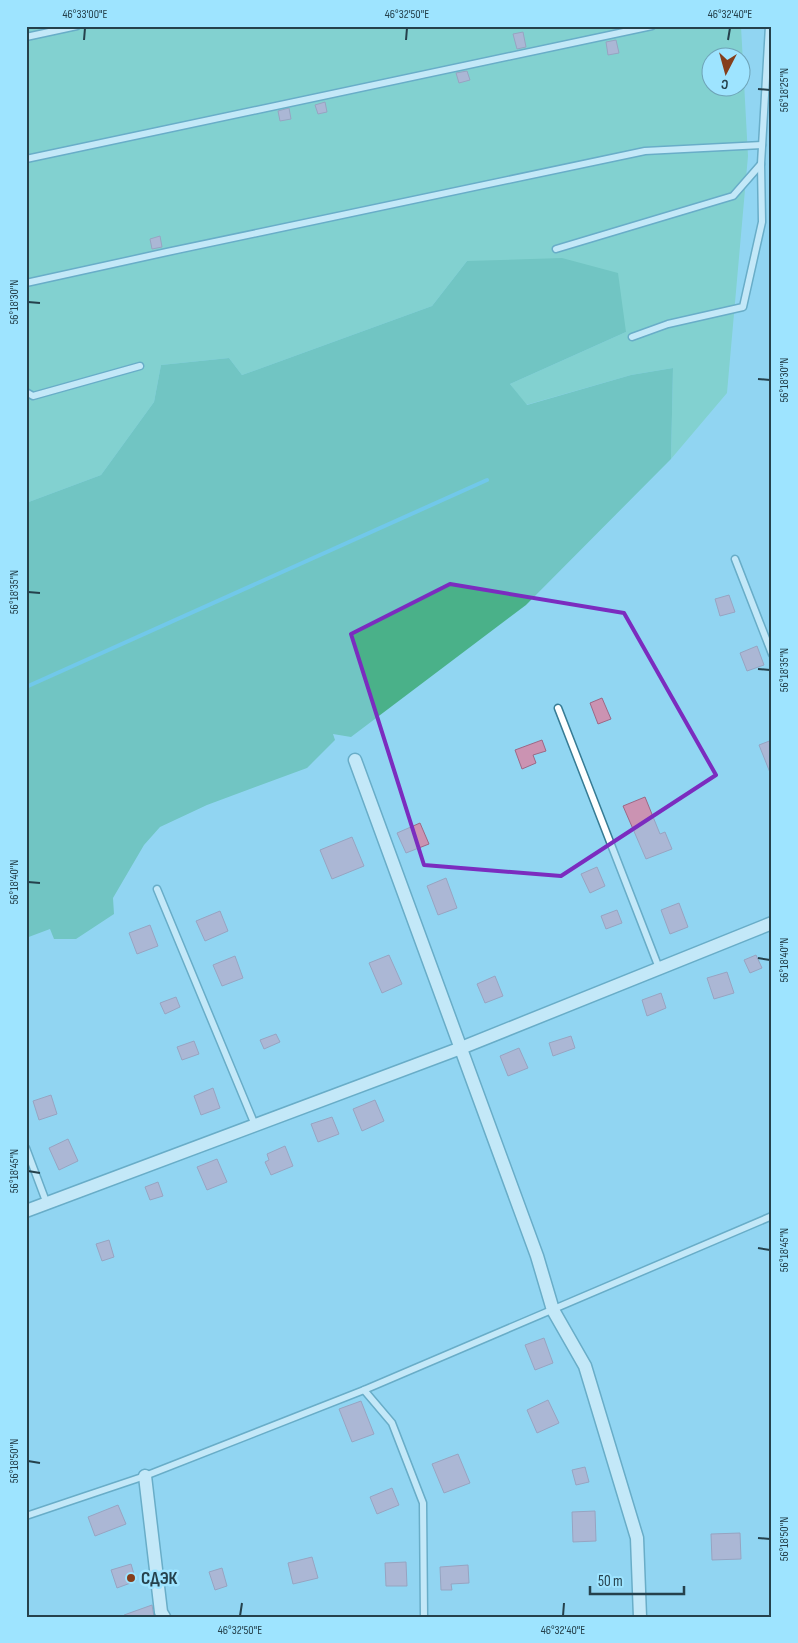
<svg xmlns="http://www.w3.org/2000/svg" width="798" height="1643" viewBox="0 0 798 1643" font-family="'Sofia Sans Condensed',sans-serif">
	<rect width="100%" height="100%" fill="#91d6f2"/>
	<path fill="#6fcda6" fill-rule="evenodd" d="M26,26H741L748,156L727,393L671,459L673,368L631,375L526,405L510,384L626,332L467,261L432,306L242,375L229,358L161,365L154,402L101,475L26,503ZM710,58H740V88H710Z"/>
	<path fill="#4ab189" d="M562,258L618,273L626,332L510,384L527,405L631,375L673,368L671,459L526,605L351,737L333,734L335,740L307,768L207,805L160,827L144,845L113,898L114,914L76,939H54L50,929L26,938V503L101,475L154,402L161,365L229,358L242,375L432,306L467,261Z"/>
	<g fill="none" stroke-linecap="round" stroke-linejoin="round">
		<path stroke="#49b9df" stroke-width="4" d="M26,687L487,480"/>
	</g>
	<g fill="#cb93b2" stroke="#9c6886">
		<path d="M523,32L526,47L517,49L513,34Z"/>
		<path d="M616,40L619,53L608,55L606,42Z"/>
		<path d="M467,71L470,80L459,83L456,73Z"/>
		<path d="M325,102L327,112L318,114L315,105Z"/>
		<path d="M289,108L291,119L280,121L278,111Z"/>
		<path d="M160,236L162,247L152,249L150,239Z"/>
		<path d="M729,595L735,612L720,616L715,599Z"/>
		<path d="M757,646L764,665L747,671L740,653Z"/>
		<path d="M602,698L611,719L598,724L590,703Z"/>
		<path d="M542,740L546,751L533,755L536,763L522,769L515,750Z"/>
		<path d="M772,740V775H771L759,745Z"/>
		<path d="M645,797L660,834L665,832L672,849L646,859L623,806Z"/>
		<path d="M420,823L429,844L406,853L397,833Z"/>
		<path d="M352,837L364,866L332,879L320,850Z"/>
		<path d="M597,867L605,886L590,893L581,874Z"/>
		<path d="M446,878L457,908L438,915L427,886Z"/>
		<path d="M679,903L688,927L670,934L661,910Z"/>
		<path d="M617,910L622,923L606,929L601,916Z"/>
		<path d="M220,911L228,931L205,941L196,921Z"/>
		<path d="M150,925L158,946L137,954L129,933Z"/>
		<path d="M389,955L402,984L382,993L369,963Z"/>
		<path d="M756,955L762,968L750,973L744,960Z"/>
		<path d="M235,956L243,978L222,986L213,965Z"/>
		<path d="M727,972L734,993L714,999L707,978Z"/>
		<path d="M495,976L503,996L485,1003L477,984Z"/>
		<path d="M661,993L666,1008L647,1016L642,1000Z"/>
		<path d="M176,997L180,1007L165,1014L160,1003Z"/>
		<path d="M276,1034L280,1042L264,1049L260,1040Z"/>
		<path d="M571,1036L575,1048L553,1056L549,1043Z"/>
		<path d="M194,1041L199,1054L182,1060L177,1047Z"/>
		<path d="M519,1048L528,1068L508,1076L500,1056Z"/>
		<path d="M213,1088L220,1108L201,1115L194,1096Z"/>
		<path d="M51,1095L57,1114L39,1120L33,1101Z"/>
		<path d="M375,1100L384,1121L362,1131L353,1109Z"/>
		<path d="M332,1117L339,1134L318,1142L311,1124Z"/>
		<path d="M68,1139L78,1161L59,1170L49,1148Z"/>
		<path d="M285,1146L293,1166L271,1175L265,1162L269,1160L267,1154Z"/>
		<path d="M217,1159L227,1182L207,1190L197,1167Z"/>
		<path d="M158,1182L163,1196L150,1200L145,1187Z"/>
		<path d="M109,1240L114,1257L102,1261L96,1244Z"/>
		<path d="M544,1338L553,1363L535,1370L525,1345Z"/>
		<path d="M548,1400L559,1423L537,1433L527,1410Z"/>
		<path d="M361,1401L374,1434L352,1442L339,1409Z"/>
		<path d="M458,1454L470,1483L444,1493L432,1464Z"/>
		<path d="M585,1467L589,1482L576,1485L572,1470Z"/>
		<path d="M392,1488L399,1505L377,1514L370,1497Z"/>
		<path d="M118,1505L126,1524L95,1536L88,1517Z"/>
		<path d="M595,1511L596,1541L573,1542L572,1512Z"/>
		<path d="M740,1533L741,1559L712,1560L711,1534Z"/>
		<path d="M312,1557L318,1578L293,1584L288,1563Z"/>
		<path d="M406,1562L407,1586H386L385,1563Z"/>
		<path d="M131,1564L136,1581L117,1588L111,1570Z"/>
		<path d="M468,1565L469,1583L451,1584L452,1590H441L440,1567Z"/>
		<path d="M222,1568L227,1586L215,1590L209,1572Z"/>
		<path d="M152,1605L154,1617H125L124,1615Z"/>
	</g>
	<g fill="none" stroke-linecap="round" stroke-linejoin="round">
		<defs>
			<g id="lane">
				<path d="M26,37L77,26"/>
				<path d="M26,159L652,26"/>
				<path d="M556,249L733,196L761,164"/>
				<path d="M26,283L167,252L645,151L762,145"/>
				<path d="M632,337L668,324L743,307L762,222L761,164L769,26"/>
				<path d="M26,392L33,396L140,366"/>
				<path d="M735,559L772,654"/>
				<path d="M558,708L659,968"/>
				<path d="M157,889L255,1125"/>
				<path d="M26,1148L47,1204"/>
				<path d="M364,1390L392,1423L423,1503L424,1617"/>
				<path d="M26,1516L145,1476L364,1390L772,1216"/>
			</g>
			<g id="street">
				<path d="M355,760L537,1256L553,1310L585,1366L637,1538L640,1617"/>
				<path d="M26,1211L461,1048L772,923"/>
				<path d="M145,1476L161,1612L164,1617"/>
			</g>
		</defs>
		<use href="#lane" stroke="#377c95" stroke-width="9"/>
		<use href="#street" stroke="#377c95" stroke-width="15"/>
		<use href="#lane" stroke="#fff" stroke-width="6"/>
		<use href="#street" stroke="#fff" stroke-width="12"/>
	</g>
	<path d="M0 0H798V1643H0ZM450,584L624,613L716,775L561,876L424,865L351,634Z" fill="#91d6f2" fill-opacity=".55" fill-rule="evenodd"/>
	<path fill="none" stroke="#7b2cbf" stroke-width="4" stroke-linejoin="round" d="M450,584L624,613L716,775L561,876L424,865L351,634Z"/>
	<path fill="none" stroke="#25414c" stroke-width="2" d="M84,40L85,28M406,40L407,28M728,40L730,28M758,89L770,90M28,302L40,303M758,379L770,380M28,592L40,593M758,669L770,670M28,882L40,883M758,958L770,960M28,1171L40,1173M758,1248L770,1250M28,1461L40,1463M758,1538L770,1539M240,1616L242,1603M563,1616L564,1603"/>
	<circle fill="#853e1b" stroke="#9ee4ff" stroke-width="2" cx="131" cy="1578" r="5"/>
	<g text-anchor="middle" stroke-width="5" stroke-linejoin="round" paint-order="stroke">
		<g font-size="18" font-weight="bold" fill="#25414c" stroke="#9ee4ff" text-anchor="start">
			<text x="141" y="1584">СДЭК</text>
		</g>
	</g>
	<rect width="798" height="1643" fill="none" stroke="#9ee4ff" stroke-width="55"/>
	<g transform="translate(726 72) rotate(186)"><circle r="24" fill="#9ee4ff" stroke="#6ea3b7"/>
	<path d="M0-4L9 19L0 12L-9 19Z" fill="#853e1b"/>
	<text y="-8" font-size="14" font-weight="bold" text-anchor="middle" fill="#25414c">С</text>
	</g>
	<path d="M590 1586v8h94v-8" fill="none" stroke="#25414c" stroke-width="2.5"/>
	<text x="598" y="1586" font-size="15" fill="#25414c" stroke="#9ee4ff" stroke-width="4" paint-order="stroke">50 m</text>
	<rect x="28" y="28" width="742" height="1588" fill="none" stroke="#25414c" stroke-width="2"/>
	<g font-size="12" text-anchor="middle" fill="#25414c">
		<text x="85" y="18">46°33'00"E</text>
		<text x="407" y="18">46°32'50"E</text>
		<text x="730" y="18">46°32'40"E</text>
		<text transform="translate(784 90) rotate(-90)" y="4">56°18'25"N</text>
		<text transform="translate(14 302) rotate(-90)" y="4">56°18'30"N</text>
		<text transform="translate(784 380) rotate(-90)" y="4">56°18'30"N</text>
		<text transform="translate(14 592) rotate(-90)" y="4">56°18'35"N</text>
		<text transform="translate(784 670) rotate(-90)" y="4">56°18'35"N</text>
		<text transform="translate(14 882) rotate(-90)" y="4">56°18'40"N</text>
		<text transform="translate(784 960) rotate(-90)" y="4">56°18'40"N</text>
		<text transform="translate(14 1171) rotate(-90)" y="4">56°18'45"N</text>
		<text transform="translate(784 1250) rotate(-90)" y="4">56°18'45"N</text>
		<text transform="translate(14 1461) rotate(-90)" y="4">56°18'50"N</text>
		<text transform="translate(784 1539) rotate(-90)" y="4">56°18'50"N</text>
		<text x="240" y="1634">46°32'50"E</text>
		<text x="563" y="1634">46°32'40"E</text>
	</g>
</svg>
